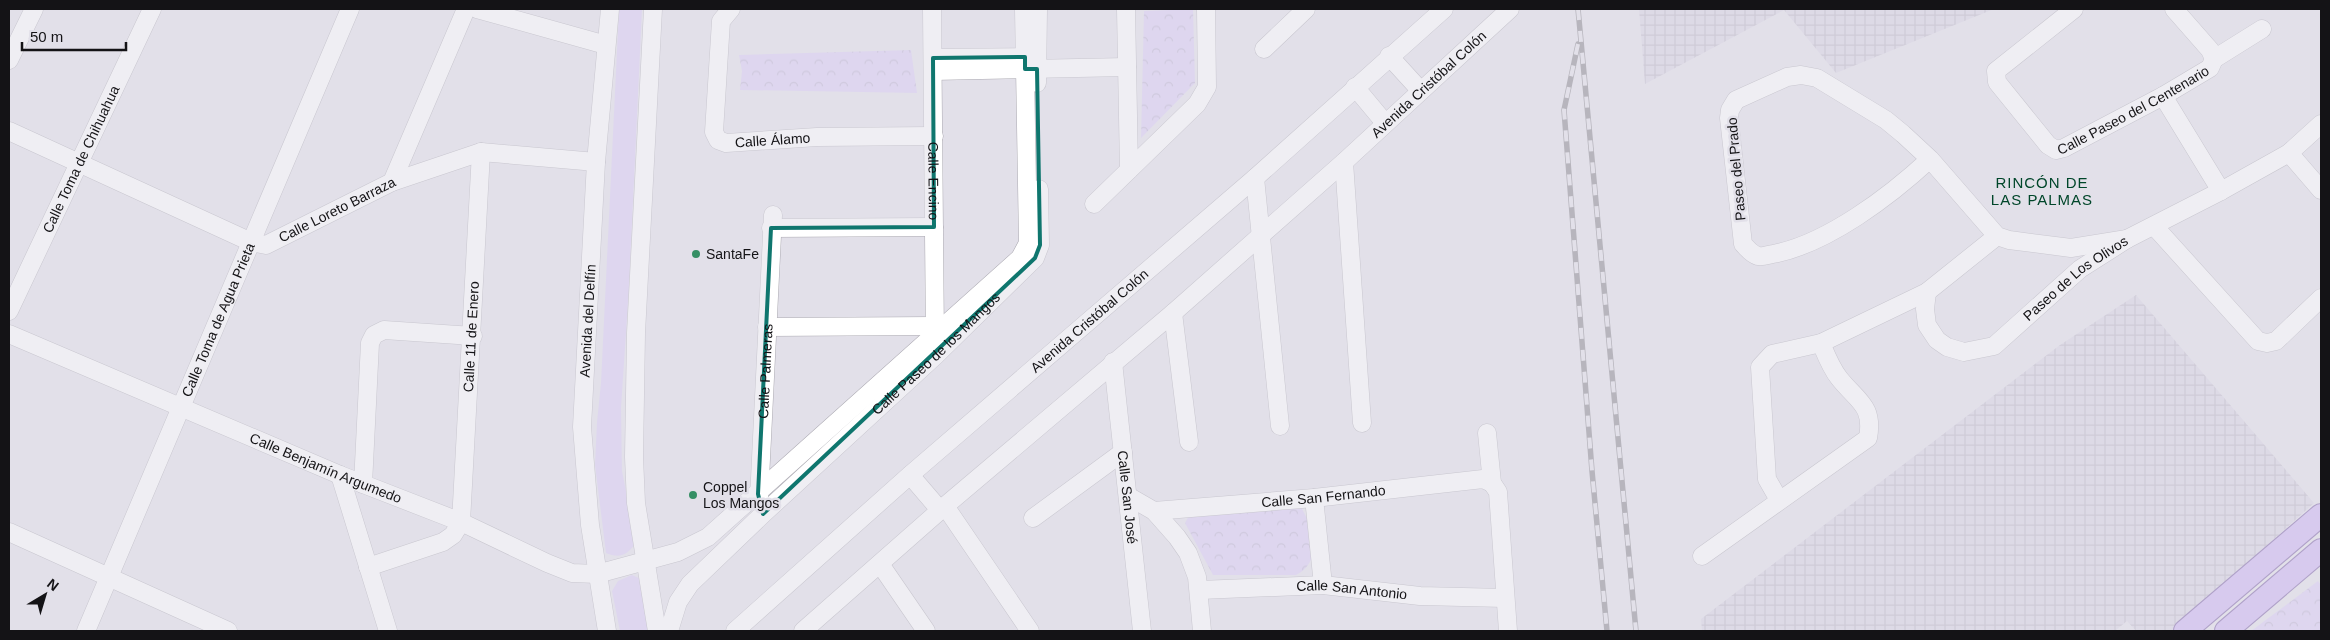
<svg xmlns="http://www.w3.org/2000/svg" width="2330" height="640" viewBox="0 0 2330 640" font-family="Arial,sans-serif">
	<defs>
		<pattern id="industrial-grid" width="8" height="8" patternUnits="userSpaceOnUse" patternTransform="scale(1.25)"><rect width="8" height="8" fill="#d8d3e3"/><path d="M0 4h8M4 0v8" fill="none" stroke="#b8b4c2"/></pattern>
		<pattern id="park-crowns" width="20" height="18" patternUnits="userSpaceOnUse" patternTransform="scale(1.25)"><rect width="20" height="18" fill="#d9cbf5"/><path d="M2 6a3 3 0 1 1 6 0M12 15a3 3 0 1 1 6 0" fill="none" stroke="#b9add1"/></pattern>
	</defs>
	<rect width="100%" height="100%" fill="#e2e0e9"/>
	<g fill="url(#industrial-grid)">
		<path d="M1639,9H1994L1836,73L1784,10L1645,84Z"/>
		<path d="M2136,295L2314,503L2172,631H2136L2127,621L2115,631H1702L1701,619L2060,345Z"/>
	</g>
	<g fill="#d9cbf5">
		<path d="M619,9H642L629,287L621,408L622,471L636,542C628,555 620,559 606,553L595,465L597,422L601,383Z"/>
		<path d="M632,575L643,580L652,631H620L612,591L618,581Z"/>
	</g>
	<g fill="url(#park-crowns)">
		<path d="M1193,9L1195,83L1141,138L1144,11Z"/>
		<path d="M911,50L917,93L740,90L742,71L739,55Z"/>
		<path d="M1296,499C1311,521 1326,560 1296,575H1213L1185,523L1190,514Z"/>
		<path d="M2318,581L2321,585V631H2251Z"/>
	</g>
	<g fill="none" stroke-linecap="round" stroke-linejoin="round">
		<defs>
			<g id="minor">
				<path d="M477,9L606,45"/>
				<path d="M653,9L636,333L634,457L636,503L657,631"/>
				<path id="s1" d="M731,9L721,21L714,132L718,140L726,143L817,137L934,136"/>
				<path id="s2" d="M932,9L935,343"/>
				<path d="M1126,9L1129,170"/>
				<path id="s3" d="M2074,9L1996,71L1997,82L2048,145L2056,150L2064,148L2163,96L2210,68L2214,59L2262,29"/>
				<path d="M2174,9L2210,50L2214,59"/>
				<path d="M1264,49L1306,9"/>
				<path d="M1389,56L1420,90"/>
				<path d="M933,58L1036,57"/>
				<path d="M9,60L34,9"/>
				<path d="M933,71L1127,67"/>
				<path d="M1037,83L1038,9"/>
				<path d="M1355,87L1385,123"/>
				<path d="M2163,96L2221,191"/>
				<path id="s4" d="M9,131L251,242L266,245L392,182L481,152L596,162"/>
				<path d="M2289,153L2321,190"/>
				<path d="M1930,159C1890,196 1827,244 1773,254C1768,255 1762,257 1758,256C1751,254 1748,249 1743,244L1729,118L1730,110L1736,100L1787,77L1801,75L1817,78L1886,120L1903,134L1930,159L1997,236L2009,240L2071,248L2127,239"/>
				<path d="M1344,162L1362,423"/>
				<path d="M1255,178L1280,426"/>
				<path d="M392,182L466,9"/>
				<path d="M1094,204L1197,104L1207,87L1206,9"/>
				<path d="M2154,226L2258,341L2267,343L2276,341L2321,298"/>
				<path d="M771,228L934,227"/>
				<path id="s5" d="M1927,292L1925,309L1927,325L1937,340L1947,347L1964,352L1994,346L2080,269L2127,239L2221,191L2289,153L2321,124"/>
				<path id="s6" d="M9,311L152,9"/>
				<path d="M1173,313L1189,442"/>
				<path d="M767,327L935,326"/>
				<path id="s7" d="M9,334L340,475L461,522L547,563L572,573L597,574L678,552L708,537L1020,258L1028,243L1024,9"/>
				<path id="s8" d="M1113,362L1142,631"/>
				<path d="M1487,433L1492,483L1498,492L1508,631"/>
				<path d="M340,475L388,631"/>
				<path d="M910,475L940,510"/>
				<path d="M363,484L370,343L374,335L384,330L473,336"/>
				<path d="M1128,496L1154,511L1177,537L1188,553L1197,577L1202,631"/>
				<path d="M1314,498L1323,585"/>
				<path id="s9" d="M759,499L773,215"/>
				<path d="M1779,500L1767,479L1760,367L1772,354L1821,343L1927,292L1997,236"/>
				<path d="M945,506L1030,631"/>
				<path id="s10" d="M1154,511L1314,498L1483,479L1492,483"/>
				<path d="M1033,518L1123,452"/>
				<path d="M9,532L228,631"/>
				<path d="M1702,556L1868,438C1874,405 1857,401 1839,378C1831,368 1826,355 1821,343"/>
				<path d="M880,564L926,631"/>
				<path id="s11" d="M368,567L443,542L453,535L461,522L481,152"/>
				<path id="s12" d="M1200,590L1323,585L1420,596L1505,598"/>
				<path id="s13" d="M86,631L350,9"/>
				<path id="s14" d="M607,631L590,525L582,427L596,162L610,9"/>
				<path id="s15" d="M669,631L678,602L690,584L763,514L936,355L1035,258L1040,245L1039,189"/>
				<path id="s16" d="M735,631L910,475L1255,178L1444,9"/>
				<path id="s17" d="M803,631L945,506L1173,313L1344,162L1510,9"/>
			</g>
			<g id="major">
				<path d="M2185,631L2321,515"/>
				<path d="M2226,631L2321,550"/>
			</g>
		</defs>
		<use href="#minor" stroke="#aba9b1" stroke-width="19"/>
		<use href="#major" stroke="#7457a1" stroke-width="24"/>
		<use href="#minor" stroke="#fff" stroke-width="18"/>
		<use href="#major" stroke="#cab0f4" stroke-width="22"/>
		<defs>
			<g id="rail">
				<path d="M1578,9L1636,631"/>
				<path d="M1578,44L1564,110L1592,471L1607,631"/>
			</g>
		</defs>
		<use href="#rail" stroke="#838187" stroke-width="5.5"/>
		<use href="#rail" stroke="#e2e0e9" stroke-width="4" stroke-dasharray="11" stroke-linecap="butt"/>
	</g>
	<path d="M0 0H2330V640H0ZM1025,57V69H1037L1040,245L1035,258L763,514L758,494L771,228L934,227L933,58Z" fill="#e2e0e9" fill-opacity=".55" fill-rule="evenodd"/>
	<path fill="none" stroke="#0f766e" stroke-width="4" stroke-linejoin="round" d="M1025,57V69H1037L1040,245L1035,258L763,514L758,494L771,228L934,227L933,58Z"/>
	<g fill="#358f65" stroke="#e2e0e9" stroke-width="2">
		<circle cx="696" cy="254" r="5"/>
		<circle cx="693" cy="495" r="5"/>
	</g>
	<g text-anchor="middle" stroke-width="5" stroke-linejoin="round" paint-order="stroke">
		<g font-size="14" fill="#141316" stroke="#e2e0e9">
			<text dy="5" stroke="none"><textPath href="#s17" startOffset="831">Avenida Cristóbal Colón</textPath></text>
			<text dy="5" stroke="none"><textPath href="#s3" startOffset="288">Calle Paseo del Centenario</textPath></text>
			<text dy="5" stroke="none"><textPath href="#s1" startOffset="191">Calle Álamo</textPath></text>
			<text dy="5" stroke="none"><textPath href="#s6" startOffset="168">Calle Toma de Chihuahua</textPath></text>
			<text transform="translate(1736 169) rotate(-95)" y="5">Paseo del Prado</text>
			<text dy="5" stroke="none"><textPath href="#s2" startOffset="172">Calle Encino</textPath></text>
			<text dy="5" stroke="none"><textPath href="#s4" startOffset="361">Calle Loreto Barraza</textPath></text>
			<text dy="5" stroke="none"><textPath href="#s5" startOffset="218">Paseo de Los Olivos</textPath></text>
			<text dy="5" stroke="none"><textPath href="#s13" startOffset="338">Calle Toma de Agua Prieta</textPath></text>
			<text dy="5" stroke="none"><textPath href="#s14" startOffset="312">Avenida del Delfín</textPath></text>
			<text dy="5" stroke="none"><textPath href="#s16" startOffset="471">Avenida Cristóbal Colón</textPath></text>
			<text dy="5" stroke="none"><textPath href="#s11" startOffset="292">Calle 11 de Enero</textPath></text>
			<text dy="5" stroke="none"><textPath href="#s15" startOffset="389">Calle Paseo de los Mangos</textPath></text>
			<text dy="5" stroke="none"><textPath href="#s9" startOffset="128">Calle Palmeras</textPath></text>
			<text dy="5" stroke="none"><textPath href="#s7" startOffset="344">Calle Benjamín Argumedo</textPath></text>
			<text dy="5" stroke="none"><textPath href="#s10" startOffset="170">Calle San Fernando</textPath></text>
			<text dy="5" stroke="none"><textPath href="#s8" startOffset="136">Calle San José</textPath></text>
			<text dy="5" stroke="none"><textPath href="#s12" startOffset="152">Calle San Antonio</textPath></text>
		</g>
		<g font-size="14" fill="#141316" stroke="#e2e0e9" text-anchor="start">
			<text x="706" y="259">SantaFe</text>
			<text x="703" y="492">Coppel<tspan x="703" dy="16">Los Mangos</tspan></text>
		</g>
		<g font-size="15" letter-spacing="1" fill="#00462a" stroke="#e2e0e9">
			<text x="2042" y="188">RINCÓN DE<tspan x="2042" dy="17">LAS PALMAS</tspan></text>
		</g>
	</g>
	<rect width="2330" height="640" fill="none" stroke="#141316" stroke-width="20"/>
	<g transform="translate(45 595) rotate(38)" stroke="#e2e0e9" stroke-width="4" paint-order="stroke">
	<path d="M0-4L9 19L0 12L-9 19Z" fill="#141316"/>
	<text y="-8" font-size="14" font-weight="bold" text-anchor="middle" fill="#141316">N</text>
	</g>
	<path d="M22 42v8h104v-8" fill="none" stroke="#141316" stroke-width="2.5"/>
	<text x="30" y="42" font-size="15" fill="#141316" stroke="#e2e0e9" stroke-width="4" paint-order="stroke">50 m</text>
</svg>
